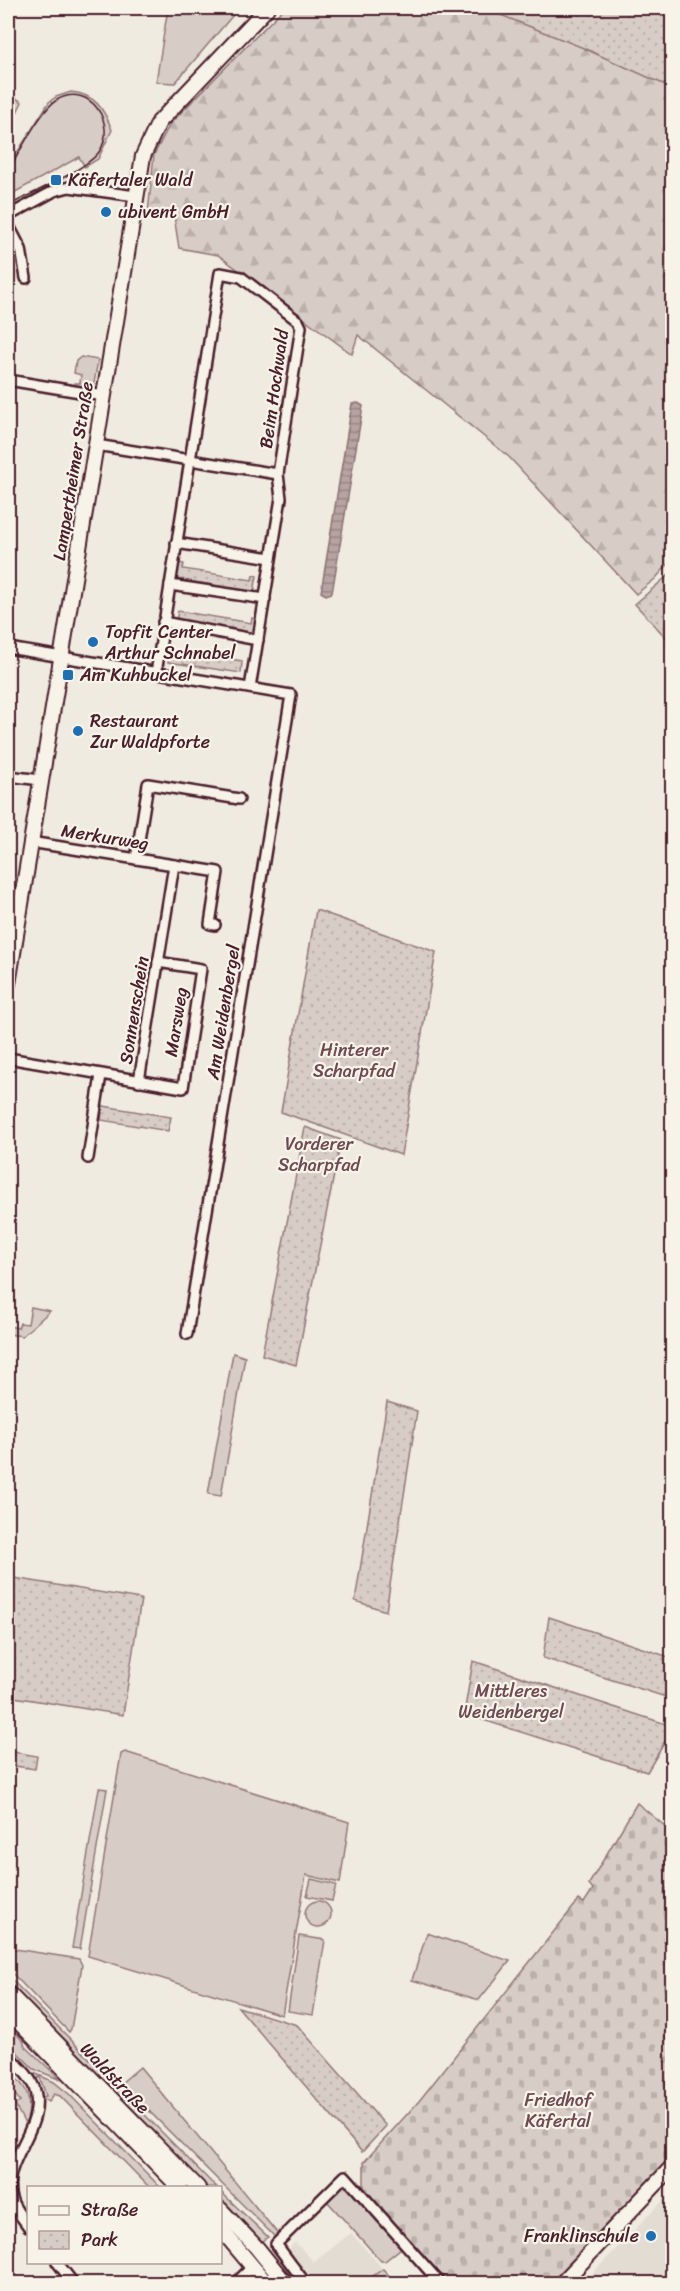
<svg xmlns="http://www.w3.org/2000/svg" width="680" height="2291" viewBox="0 0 680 2291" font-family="Sriracha,sans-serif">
	<defs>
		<pattern id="forest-firs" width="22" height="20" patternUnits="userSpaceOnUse" patternTransform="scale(1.5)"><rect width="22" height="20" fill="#d8cdc6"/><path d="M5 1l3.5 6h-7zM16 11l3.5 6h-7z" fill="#bbb0aa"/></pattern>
		<pattern id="cemetery-stones" width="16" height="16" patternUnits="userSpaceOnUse" patternTransform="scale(1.5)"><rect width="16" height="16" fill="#d8cdc6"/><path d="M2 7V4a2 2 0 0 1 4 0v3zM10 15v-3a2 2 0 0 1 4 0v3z" fill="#bbb0aa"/></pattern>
		<pattern id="park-dots" width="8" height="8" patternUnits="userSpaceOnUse" patternTransform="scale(1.5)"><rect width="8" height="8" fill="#d8cdc6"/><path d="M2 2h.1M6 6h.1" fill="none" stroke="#bbb0aa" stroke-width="1.8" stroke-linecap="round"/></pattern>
		<pattern id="water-rules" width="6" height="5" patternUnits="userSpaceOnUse" patternTransform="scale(1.5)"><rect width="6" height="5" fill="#b7a4a2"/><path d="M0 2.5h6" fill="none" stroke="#978584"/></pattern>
	</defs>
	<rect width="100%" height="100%" fill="#f0ebe0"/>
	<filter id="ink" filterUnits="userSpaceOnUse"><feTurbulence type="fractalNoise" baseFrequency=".0167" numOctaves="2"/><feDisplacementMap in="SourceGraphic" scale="12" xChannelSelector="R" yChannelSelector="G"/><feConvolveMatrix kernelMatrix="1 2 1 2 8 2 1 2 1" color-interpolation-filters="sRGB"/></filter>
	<g filter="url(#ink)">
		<g fill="#e3dcd2">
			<path d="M672,2191V2283H589L586,2280Z"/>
			<path d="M351,2233L383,2269L363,2283H311L287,2251L295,2242L314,2262Z"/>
		</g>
		<g fill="#d8cdc6" stroke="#917678" stroke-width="1.5">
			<path d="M168,8H239L175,83L156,82Z"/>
			<path d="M71,92C95,94 104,109 112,130L98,159L85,167L79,157L8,196V167L49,102L56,97Z"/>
			<path d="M8,93L22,102L8,131Z"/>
			<path d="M81,357L98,360L93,389L75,387V383H80L81,375L74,373L76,361Z"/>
			<path d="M31,1307L50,1311L22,1336L8,1334V1326L18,1328L20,1323L28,1324Z"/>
			<path d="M233,1353L245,1357L221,1496L208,1494Z"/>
			<path d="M125,1752L349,1822L340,1883L306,1875L282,2015L88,1956L121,1754Z"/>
			<path d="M99,1788L107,1789L80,1949L72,1948Z"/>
			<path d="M311,1879L336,1885L332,1901L307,1896Z"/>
			<circle cx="318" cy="1914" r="13"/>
			<path d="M427,1933L510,1961L479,2000L412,1980Z"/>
			<path d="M299,1936L325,1940L313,2015L288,2011Z"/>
			<path d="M8,1948L79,1959L82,1965L71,2029L69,2032L8,1969Z"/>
			<path d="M8,1976L211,2182L217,2187H204L8,1987Z"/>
			<path d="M8,2025L24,2042V2045L61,2080L34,2069L8,2043Z"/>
			<path d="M140,2067L278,2234L275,2237L121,2083Z"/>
			<path d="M8,2070C13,2075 21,2082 25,2089C30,2098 30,2115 25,2124L15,2105L20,2101L8,2085Z"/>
			<path d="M34,2073L54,2082L69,2094L160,2187H149L60,2096L54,2094L49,2102L42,2097L46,2096L40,2077L36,2079Z"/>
			<path d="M345,2184L349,2185L402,2244L401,2248L385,2261H381L327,2201Z"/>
			<path d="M220,2191L268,2237L259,2243L221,2203Z"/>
			<path d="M383,2269L396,2283H363Z"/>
		</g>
		<path fill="url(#forest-firs)" stroke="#917678" stroke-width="1.5" d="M284,8H672V560L655,579L636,594L509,457L358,335L352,354L218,255L179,248L174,216L148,213L154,155L170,124Z"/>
		<path fill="url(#cemetery-stones)" stroke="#917678" stroke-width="1.5" d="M637,1803L672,1832V2156L551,2283H446L364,2188V2162L419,2101L579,1900L584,1903L593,1889L589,1884Z"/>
		<g fill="url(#park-dots)" stroke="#917678" stroke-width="1.5">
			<path d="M483,8H672V88L581,47Z"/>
			<path d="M179,563L184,564L183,569L252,580L253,575L257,576L254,592L176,579Z"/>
			<path d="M672,572V644L635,604Z"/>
			<path d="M178,611L251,623L252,618L256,619L254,635L176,622Z"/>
			<path d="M170,650L242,661L241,673L168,662Z"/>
			<path d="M316,910L436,952L401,1155L281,1112Z"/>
			<path d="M103,1106L171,1117L168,1131L101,1120Z"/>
			<path d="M305,1127L341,1140L296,1365L262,1355Z"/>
			<path d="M387,1402L417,1411L386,1611L355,1601Z"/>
			<path d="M8,1577L141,1599L123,1715L8,1696Z"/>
			<path d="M549,1617L672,1658V1699L543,1658Z"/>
			<path d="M473,1661L672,1726V1730L647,1772L464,1714Z"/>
			<path d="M8,1751L37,1756L35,1769L8,1765Z"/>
			<path d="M238,2007L297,2025L386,2126L362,2152Z"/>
		</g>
		<path fill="url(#water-rules)" stroke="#8b6f72" stroke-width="1.5" d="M358,403L363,406L332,593L326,595L321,592L352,404Z"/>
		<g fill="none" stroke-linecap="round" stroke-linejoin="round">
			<defs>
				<g id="street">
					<path d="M8,216L54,191L69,187L136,196"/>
					<path d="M8,224L21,249L26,278"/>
					<path d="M8,380L104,396"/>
					<path d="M96,445L278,474"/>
					<path d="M176,543L271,558"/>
					<path d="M170,585L265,599"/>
					<path d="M163,622L258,640"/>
					<path d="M8,648L291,695L187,1334"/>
					<path d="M156,673L220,273L241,277L298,321L301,327L278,474L281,498L250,688"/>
					<path d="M8,776L41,780"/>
					<path d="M30,842L218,872L210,924L215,925"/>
					<path d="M136,859L148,784L239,799"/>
					<path d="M8,901L21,903"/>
					<path d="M8,1058L183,1088L201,969L158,962"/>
					<path d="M139,1081L174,865"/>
					<path d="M88,1158L101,1075"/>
					<path d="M8,2055C17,2065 29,2074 34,2087C48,2128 0,2159 11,2198C14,2209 22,2217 28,2226"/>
					<path d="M57,2262L74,2284"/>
					<path d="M235,2284L253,2266"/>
					<path d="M306,2284L276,2244L345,2176L441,2284"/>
				</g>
				<g id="secondary">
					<path d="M8,984L143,156L159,122L267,8"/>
					<path d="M8,1993L198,2188"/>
					<path d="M8,2011L180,2188"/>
					<path d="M220,2209L257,2248L286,2284"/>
					<path d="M220,2228L267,2284"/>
					<path d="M561,2284L672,2167"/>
				</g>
			</defs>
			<use href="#street" stroke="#4a1f2b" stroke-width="14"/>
			<use href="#secondary" stroke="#4a1f2b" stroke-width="18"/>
			<use href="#street" stroke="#f7f3e8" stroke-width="9"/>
			<use href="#secondary" stroke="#f7f3e8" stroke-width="14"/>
			<path stroke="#4a1f2b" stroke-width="1.5" d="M8,172C18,155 41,109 57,100C90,81 118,125 99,152C86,170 29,194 8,206"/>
		</g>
	</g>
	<g fill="#1f6fb2" stroke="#f7f3e8" stroke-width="2">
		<rect x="50" y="174" width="12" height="12" rx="3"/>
		<circle cx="106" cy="212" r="6"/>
		<circle cx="93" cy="642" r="6"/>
		<rect x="62" y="669" width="12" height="12" rx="3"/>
		<circle cx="78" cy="731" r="6"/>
		<circle cx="651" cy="2236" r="6"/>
	</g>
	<g text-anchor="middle" stroke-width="4.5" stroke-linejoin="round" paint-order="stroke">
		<g font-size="18" fill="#4a1f2b" stroke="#f7f3e8" text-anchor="start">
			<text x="68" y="186">Käfertaler Wald</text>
			<text x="118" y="218">ubivent GmbH</text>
			<text x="105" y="638">Topfit Center<tspan x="105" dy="21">Arthur Schnabel</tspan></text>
			<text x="80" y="681">Am Kuhbuckel</text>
			<text x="90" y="727">Restaurant<tspan x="90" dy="21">Zur Waldpforte</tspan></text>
			<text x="639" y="2242" text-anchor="end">Franklinschule</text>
		</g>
		<g font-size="18" fill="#4a1f2b" stroke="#f7f3e8">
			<text transform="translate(274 389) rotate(-82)" y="6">Beim Hochwald</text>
			<text transform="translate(73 471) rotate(-81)" y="6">Lampertheimer Straße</text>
			<text transform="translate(105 837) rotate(9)" y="6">Merkurweg</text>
			<text transform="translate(134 1010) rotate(-81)" y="6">Sonnenschein</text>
			<text transform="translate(223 1012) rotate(-81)" y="6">Am Weidenbergel</text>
			<text transform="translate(176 1022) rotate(-81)" y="6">Marsweg</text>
			<text transform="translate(115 2078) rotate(46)" y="6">Waldstraße</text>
		</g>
		<g font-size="18" fill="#6e4a52" stroke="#f7f3e8">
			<text x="354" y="1056">Hinterer<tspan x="354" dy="21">Scharpfad</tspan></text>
			<text x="319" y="1150">Vorderer<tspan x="319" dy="21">Scharpfad</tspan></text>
			<text x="511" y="1697">Mittleres<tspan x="511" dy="21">Weidenbergel</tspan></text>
			<text x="558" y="2106">Friedhof<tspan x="558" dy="21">Käfertal</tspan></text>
		</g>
	</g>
	<rect width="680" height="2291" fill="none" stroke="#f7f3e8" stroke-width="30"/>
	<rect x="15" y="15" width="650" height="2261" fill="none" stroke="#4a1f2b" stroke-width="2" filter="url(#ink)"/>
	<rect x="27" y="2186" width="195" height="78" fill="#f7f3e8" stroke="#b29e9c" stroke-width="1.5"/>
	<rect x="39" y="2206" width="30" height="9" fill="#f7f3e8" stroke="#b29e9c" stroke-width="1.5"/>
	<text x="81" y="2216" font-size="18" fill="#4a1f2b">Straße</text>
	<rect x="39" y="2231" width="30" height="18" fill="url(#park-dots)" stroke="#b29e9c" stroke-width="1.5"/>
	<text x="81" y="2246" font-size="18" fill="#4a1f2b">Park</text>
</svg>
